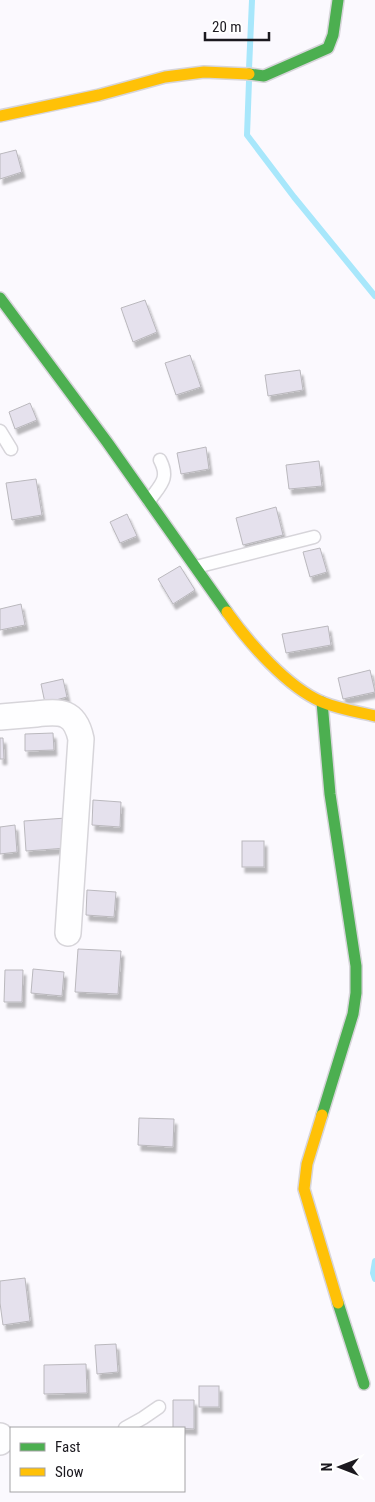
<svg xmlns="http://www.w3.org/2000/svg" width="375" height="1502" viewBox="0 0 375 1502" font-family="'Roboto Condensed',sans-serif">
	<defs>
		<filter id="shadow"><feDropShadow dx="3" dy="5.5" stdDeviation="1" flood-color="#0004"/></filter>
	</defs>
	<rect width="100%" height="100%" fill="#fbf9fe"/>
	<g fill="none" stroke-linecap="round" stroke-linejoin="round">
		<g stroke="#a8e7fb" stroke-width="6">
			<path d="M249,69L252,0"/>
			<path d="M249,81L247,135L294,197L375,296"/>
			<path d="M375,1261L373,1273L375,1279"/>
		</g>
	</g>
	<g fill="#e5e1ed" stroke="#bab8bd" filter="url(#shadow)">
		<path d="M16,150L22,172L0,179V154Z"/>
		<path d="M145,300L157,332L133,342L121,308Z"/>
		<path d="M190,355L201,387L176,395L165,363Z"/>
		<path d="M300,370L303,390L268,396L265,375Z"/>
		<path d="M30,403L37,420L15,429L9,412Z"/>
		<path d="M206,447L209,469L181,474L177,453Z"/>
		<path d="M319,461L322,486L289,489L286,465Z"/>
		<path d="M36,479L42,515L12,520L6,483Z"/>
		<path d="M276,507L283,535L243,545L236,518Z"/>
		<path d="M127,514L137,536L120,543L110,522Z"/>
		<path d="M320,548L327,572L310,577L303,552Z"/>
		<path d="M180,566L195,590L173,604L158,579Z"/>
		<path d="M21,604L25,625L0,630V609Z"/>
		<path d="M328,626L331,645L286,653L282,634Z"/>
		<path d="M370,670L375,692L343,699L338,678Z"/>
		<path d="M63,679L67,697L45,703L41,684Z"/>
		<path d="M53,733L54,750L25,751V734Z"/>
		<path d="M0,738H3L4,759H0Z"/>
		<path d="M93,800L121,802L120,827L92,825Z"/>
		<path d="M66,818L67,848L26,851L24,821Z"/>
		<path d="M15,825L17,852L0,854V827Z"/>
		<rect x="242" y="841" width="22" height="26"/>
		<path d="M87,890L116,892L114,917L86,915Z"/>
		<path d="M78,949L121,951L118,994L75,992Z"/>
		<path d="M33,969L64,972L62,996L31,993Z"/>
		<path d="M5,970H23L22,1002H4Z"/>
		<path d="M139,1118L174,1119L173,1147L138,1145Z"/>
		<path d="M25,1278L30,1321L3,1325L0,1303V1281Z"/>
		<path d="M116,1344L118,1372L97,1374L95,1345Z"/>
		<path d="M86,1364L87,1393L44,1394V1365Z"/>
		<rect x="199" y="1386" width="20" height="21"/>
		<path d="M173,1400H194V1429L173,1428Z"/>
	</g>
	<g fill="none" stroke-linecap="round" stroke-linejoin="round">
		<defs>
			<g id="lane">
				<path d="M0,431L11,449"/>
				<path d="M149,501C160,485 170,479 160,460"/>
				<path d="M196,567L314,537"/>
				<path d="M125,1428L143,1418L159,1407"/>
			</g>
			<g id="street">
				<path d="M0,717C12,716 24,715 36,714C61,711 75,711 81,739L68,933"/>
				<path d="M0,1436V1442"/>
			</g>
			<g id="fast">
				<path d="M249,74L264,76L328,48L333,35L338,0"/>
				<path d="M0,298L107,442L227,612"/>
				<path d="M322,702L330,794L356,966V993L353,1014L322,1115"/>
				<path d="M338,1303L364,1384"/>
			</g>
			<g id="slow">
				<path d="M0,116L99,95L165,77L204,72L249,74"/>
				<path d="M227,612C249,643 287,687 322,702C339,709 358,712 375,716"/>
				<path d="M322,1115L307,1164L304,1189L338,1303"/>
			</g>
		</defs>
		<use href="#lane" stroke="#d7d5da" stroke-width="15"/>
		<use href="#street" stroke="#d7d5da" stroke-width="28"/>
		<use href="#fast" stroke="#d7d5da" stroke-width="14"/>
		<use href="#slow" stroke="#d7d5da" stroke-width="14"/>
		<use href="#lane" stroke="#fefeff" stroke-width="12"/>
		<use href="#street" stroke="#fefeff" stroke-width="25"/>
		<use href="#fast" stroke="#4caf50" stroke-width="11"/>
		<use href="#slow" stroke="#ffc107" stroke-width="11"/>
	</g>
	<rect x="10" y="1427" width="175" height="65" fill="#ffffff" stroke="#a4a3a5"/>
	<rect x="20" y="1443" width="25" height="8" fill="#4caf50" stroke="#a4a3a5"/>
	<text x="55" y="1452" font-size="15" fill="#1b191f">Fast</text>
	<rect x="20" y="1468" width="25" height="8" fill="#ffc107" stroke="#a4a3a5"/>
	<text x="55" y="1477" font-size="15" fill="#1b191f">Slow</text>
	<g transform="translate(340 1467) rotate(270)" stroke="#ffffff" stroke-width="4" paint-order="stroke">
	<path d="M0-4L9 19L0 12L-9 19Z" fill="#1b191f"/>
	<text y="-8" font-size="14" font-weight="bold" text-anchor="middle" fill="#1b191f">N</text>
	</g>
	<path d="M205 32v8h64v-8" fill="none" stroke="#1b191f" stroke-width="2.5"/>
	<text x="212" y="32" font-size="15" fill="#1b191f" stroke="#ffffff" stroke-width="4" paint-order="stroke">20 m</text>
</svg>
